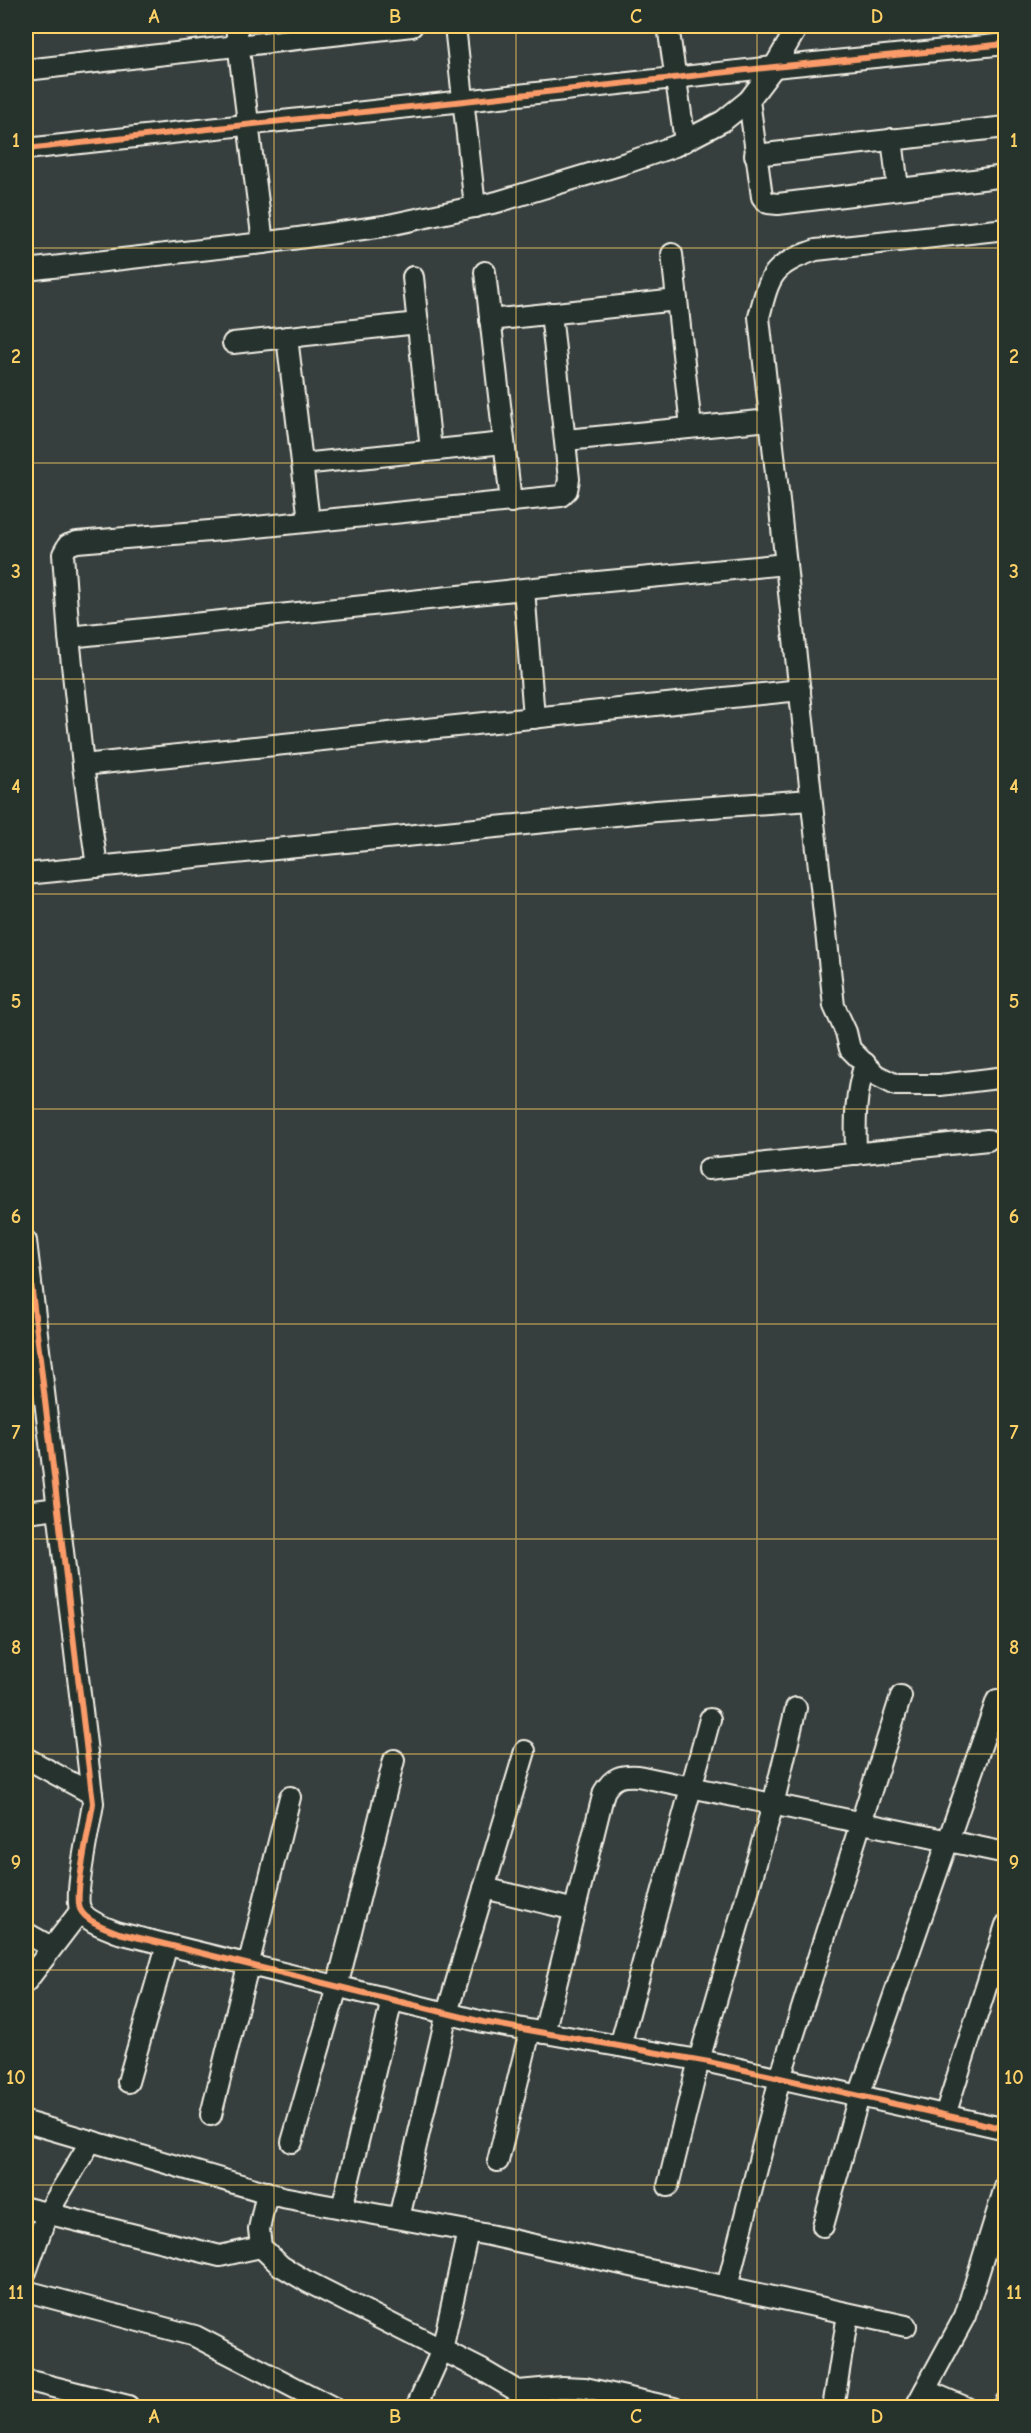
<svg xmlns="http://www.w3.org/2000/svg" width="1031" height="2433" viewBox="0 0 1031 2433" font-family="'Comic Neue',sans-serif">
	<rect width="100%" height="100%" fill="#373f3e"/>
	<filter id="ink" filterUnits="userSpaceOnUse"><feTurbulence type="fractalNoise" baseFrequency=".0167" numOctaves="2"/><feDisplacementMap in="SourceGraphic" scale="12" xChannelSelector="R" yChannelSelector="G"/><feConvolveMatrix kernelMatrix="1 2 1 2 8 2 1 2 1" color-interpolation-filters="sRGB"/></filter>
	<g filter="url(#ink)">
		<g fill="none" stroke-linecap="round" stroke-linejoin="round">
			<defs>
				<g id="minor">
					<path d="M236,26L263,243"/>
					<path d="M455,26L475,207"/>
					<path d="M668,26L685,141"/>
					<path d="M26,70L412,26"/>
					<path d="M749,100L762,197L768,203L778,204L1006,176"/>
					<path d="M892,139L898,188"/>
					<path d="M26,149L774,67L1006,44"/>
					<path d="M755,155L1006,127"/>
					<path d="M1006,229L816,250C772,265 770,274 759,317L834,1006L846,1032L850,1049L876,1075L896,1085H940L1006,1077"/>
					<path d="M672,254L691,427"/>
					<path d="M26,270L263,243L384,226L497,202L626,163L675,146L723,121L749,100L774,67L798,26"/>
					<path d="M485,272L511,502"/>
					<path d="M413,277L431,450"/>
					<path d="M490,320L677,300"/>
					<path d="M287,337L309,521"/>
					<path d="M233,343L418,323"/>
					<path d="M566,440L770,420"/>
					<path d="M302,464L504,443"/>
					<path d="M786,564L524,589L69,637L83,765L800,690"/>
					<path d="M524,589L534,718"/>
					<path d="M69,637L63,554L68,545L77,542L246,528L561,496L567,490L569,479L551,313"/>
					<path d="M83,765L97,867"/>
					<path d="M26,874L656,811L811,800"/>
					<path d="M856,1154C855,1118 855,1097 865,1063"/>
					<path d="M708,1169L988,1140"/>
					<path d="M26,1241L93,1803C90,1825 74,1894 80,1909C86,1922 107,1928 119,1933L483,2022L709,2062L1006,2129"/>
					<path d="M26,1512L58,1508"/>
					<path d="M26,1758L92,1794"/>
					<path d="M484,1888L575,1910"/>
					<path d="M26,1933L51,1947"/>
					<path d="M26,1982L81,1910"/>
					<path d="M544,2033L604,1792C613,1777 621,1775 638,1776L1006,1853"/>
					<path d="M620,2046L710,1719"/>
					<path d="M128,2082L167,1945"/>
					<path d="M211,2115L290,1797"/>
					<path d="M945,2115L1006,1925"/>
					<path d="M26,2122L282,2197L489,2235L906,2326"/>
					<path d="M292,2142L337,1987L394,1760"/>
					<path d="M498,2161L530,2031"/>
					<path d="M668,2186L699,2060L773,1805L796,1708"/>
					<path d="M267,2192L259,2229L261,2247L281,2266L306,2281L482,2370L546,2408"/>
					<path d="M26,2208L220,2256L261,2247"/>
					<path d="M342,2208L392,2000"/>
					<path d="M399,2218L447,2013L525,1751"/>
					<path d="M823,2226L859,2096L997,1700"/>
					<path d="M26,2272L47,2214L91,2141"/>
					<path d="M727,2287L780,2078L901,1696"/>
					<path d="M26,2291L195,2336L334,2408"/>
					<path d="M26,2380L128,2406"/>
					<path d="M925,2390L967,2408"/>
					<path d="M519,2391L562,2387L585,2388L674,2408"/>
					<path d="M416,2408L442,2350L468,2231"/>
					<path d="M833,2408L848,2314"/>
					<path d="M915,2408L965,2316L1006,2184"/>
					<path d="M1003,2408L1006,2402"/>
				</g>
			</defs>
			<use href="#minor" stroke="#f4f1e8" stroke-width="24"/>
			<use href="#minor" stroke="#26332d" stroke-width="20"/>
			<defs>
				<g id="cycleway">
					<path d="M26,149L774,67L1006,44"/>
					<path d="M26,1241L93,1803C90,1825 74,1894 80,1909C86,1922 107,1928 119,1933L483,2022L709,2062L1006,2129"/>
				</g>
			</defs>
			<use href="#cycleway" stroke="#26332d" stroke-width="10"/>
			<use href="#cycleway" stroke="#fa9b69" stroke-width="6"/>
		</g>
	</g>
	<path fill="none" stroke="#ffd166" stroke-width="1.5" stroke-opacity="0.55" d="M274,26V2408M516,26V2408M757,26V2408M26,248H1006M26,463H1006M26,679H1006M26,894H1006M26,1109H1006M26,1324H1006M26,1539H1006M26,1754H1006M26,1970H1006M26,2185H1006"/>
	<rect width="1031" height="2433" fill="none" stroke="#26332d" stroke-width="66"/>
	<rect x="33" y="33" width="965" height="2367" fill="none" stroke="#ffd166" stroke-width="2"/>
	<g font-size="20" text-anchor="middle" font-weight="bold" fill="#ffd166">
		<text x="154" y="23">A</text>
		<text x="395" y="23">B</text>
		<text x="636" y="23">C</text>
		<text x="877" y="23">D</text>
		<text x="16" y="147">1</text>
		<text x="1014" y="147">1</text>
		<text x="16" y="363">2</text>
		<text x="1014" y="363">2</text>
		<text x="16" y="578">3</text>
		<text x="1014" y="578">3</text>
		<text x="16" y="793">4</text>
		<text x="1014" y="793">4</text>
		<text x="16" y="1008">5</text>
		<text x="1014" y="1008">5</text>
		<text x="16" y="1223">6</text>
		<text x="1014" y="1223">6</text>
		<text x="16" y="1439">7</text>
		<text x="1014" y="1439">7</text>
		<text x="16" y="1654">8</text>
		<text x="1014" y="1654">8</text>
		<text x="16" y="1869">9</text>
		<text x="1014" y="1869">9</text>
		<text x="16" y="2084">10</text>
		<text x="1014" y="2084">10</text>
		<text x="16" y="2299">11</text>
		<text x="1014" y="2299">11</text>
		<text x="154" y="2423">A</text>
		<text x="395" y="2423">B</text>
		<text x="636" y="2423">C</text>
		<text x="877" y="2423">D</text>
	</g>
</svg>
